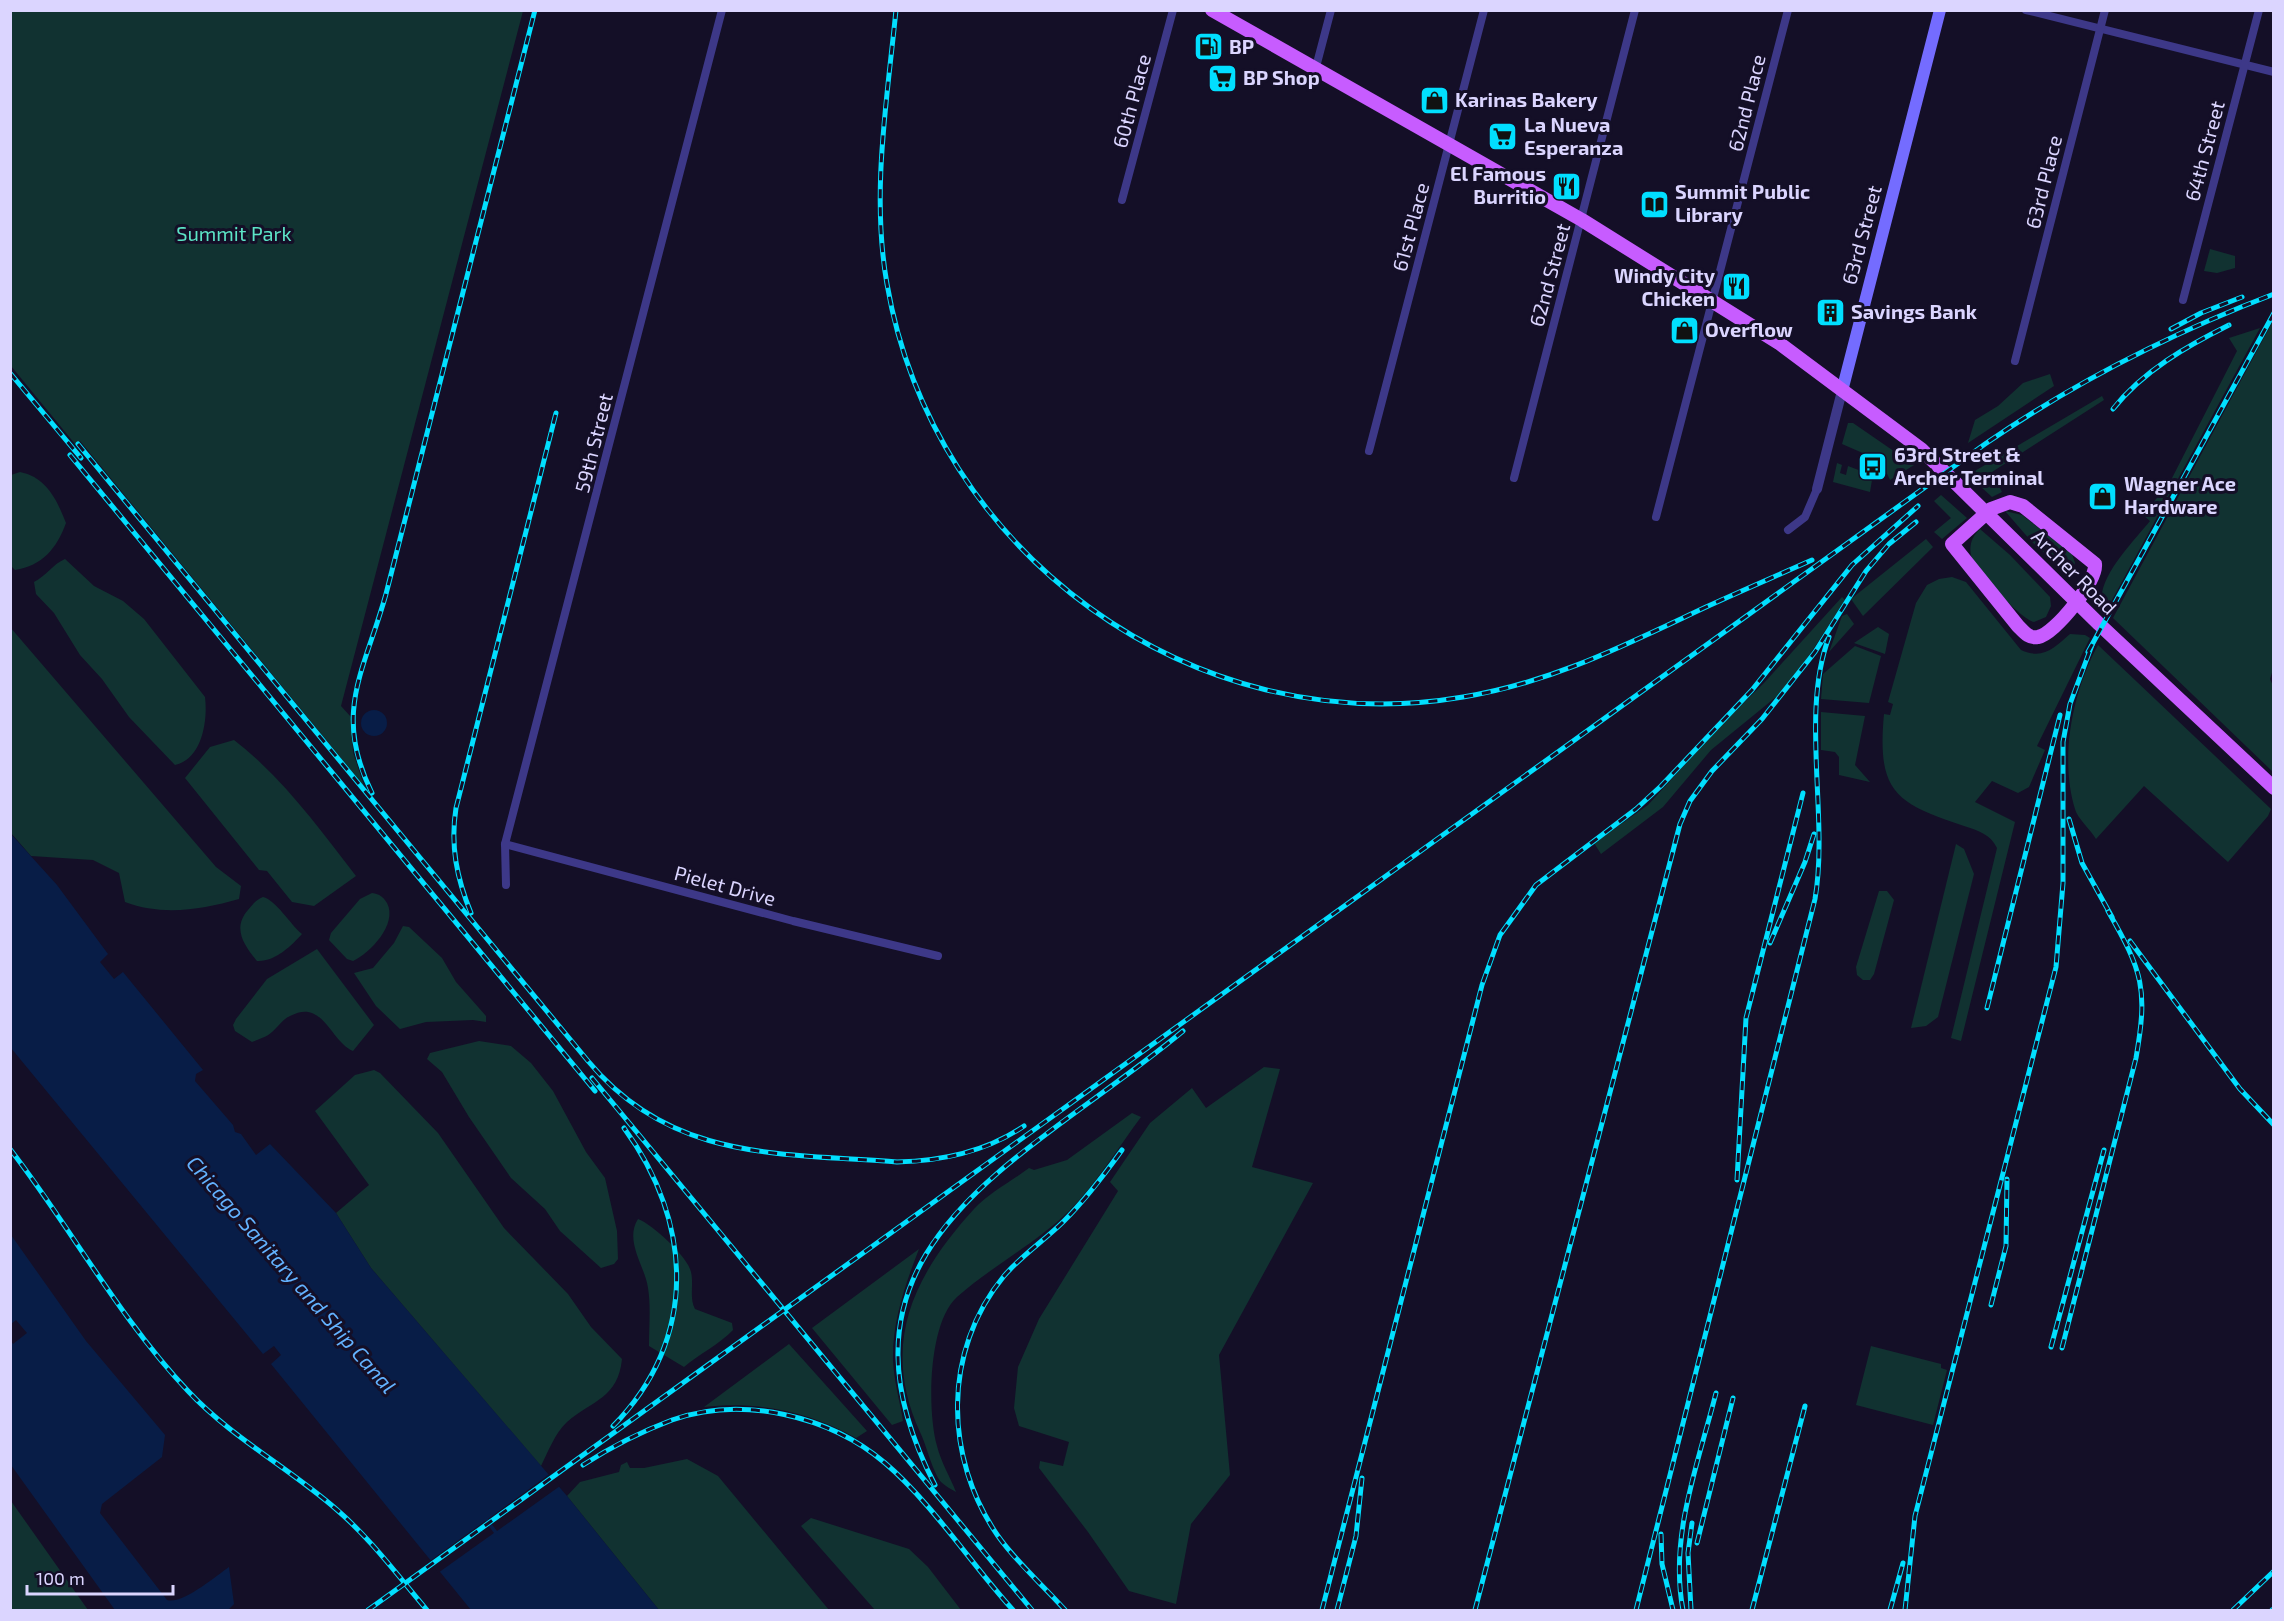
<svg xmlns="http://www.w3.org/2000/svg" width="2284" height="1621" viewBox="0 0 2284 1621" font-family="'Exo 2',sans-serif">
	<rect width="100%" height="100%" fill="#140f27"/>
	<g fill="#113231">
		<path d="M10,11H523L341,706L351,717L353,752L364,786L80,441L75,444L11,366Z"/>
		<path d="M2210,249L2235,256V268L2217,273L2204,271Z"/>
		<path d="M2273,321L2274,666L2270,679L2274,688L2273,772L2113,618Z"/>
		<path d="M2260,328L2106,611C2087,587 2135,540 2150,521L2143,515L2170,482L2237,351L2229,338Z"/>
		<path d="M2050,374L2054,386L1968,443L1975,420L1998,406L2023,383Z"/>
		<path d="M2102,396L2104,400L1992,472L2002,492L1992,497L1968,475Z"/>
		<path d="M1848,423H1853L1914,465L1890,480L1881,461L1842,444Z"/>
		<path d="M1837,463L1842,465L1840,473L1846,475L1848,466L1869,474L1872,480L1870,492L1833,482Z"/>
		<path d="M20,472C46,477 57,500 66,523C57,548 42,566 15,570L10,565L11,475Z"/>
		<path d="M1941,495L1967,518L1942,539L1934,532L1951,518L1934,501Z"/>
		<path d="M2005,511L2022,515L2072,554L2075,563L2073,568L2063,570L2031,541Z"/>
		<path d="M1980,529L2010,555L2050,597L2051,606L2046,617L2034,622C2021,620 1974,569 1971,555C1969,545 1972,536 1980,529Z"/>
		<path d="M1926,539L1933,547L1863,616L1851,599Z"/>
		<path d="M65,559L94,586L123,601L144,619L205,697C208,721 202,759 175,765L129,717L102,679L80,655L54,613L36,594L34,582C46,576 53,564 65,559Z"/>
		<path d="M1952,577L1966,582L2021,650C2043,660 2054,648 2070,634L2085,635L2090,638L2037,746L2045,750L2029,787L2018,793L1992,781L1975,802L2015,822L1961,1041L1951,1038L1997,848C1990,834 1979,831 1964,826C1894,803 1877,791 1884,714L1890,715L1893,704L1888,702L1916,603L1927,585L1939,579Z"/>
		<path d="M1842,597L1845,600L1812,651L1781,693L1711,750L1663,807L1601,854L1594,843L1648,805L1722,724L1764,683Z"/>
		<path d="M1847,614L1854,624L1829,652L1842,616Z"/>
		<path d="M10,627L216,867L241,886L239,899C201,910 162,916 125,902L119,873L93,860L31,856L11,833Z"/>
		<path d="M1878,627L1889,634L1885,654L1854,643Z"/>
		<path d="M2098,645L2271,809L2268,816L2228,862L2144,786L2096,839C2091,830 2077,818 2075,809C2059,757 2073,691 2098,645Z"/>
		<path d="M1855,646L1881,656L1869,703L1821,699L1823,674Z"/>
		<path d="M1821,712L1865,716L1855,765L1870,782L1839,775V757L1835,752L1821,750Z"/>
		<path d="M234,740C282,777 319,828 356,876L314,906L292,902L267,871L259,870L185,778L210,747Z"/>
		<path d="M1956,844L1964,849L1974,874L1938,1017L1926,1026L1911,1028Z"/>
		<path d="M1879,891H1887L1894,900L1874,974L1870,980H1863L1857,975L1856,967Z"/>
		<path d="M372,893C380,894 383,897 387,903C398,924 370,953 353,961L347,959L329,940L331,933L360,899Z"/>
		<path d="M263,897C276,900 290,924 302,934C291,946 275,962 257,961C244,945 232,928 248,910C253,904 256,900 263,897Z"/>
		<path d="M403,926L409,927L442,958L456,982L486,1016V1022L473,1020L426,1022L400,1029L376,1006L354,973L373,968L394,943Z"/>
		<path d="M317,949L374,1025L353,1051C330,1041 323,998 290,1016C283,1019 278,1027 272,1032C267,1037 259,1039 252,1042L235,1031L233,1025L236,1019L267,979Z"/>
		<path d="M479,1041L511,1046L531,1063L553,1091L586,1152L605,1178L617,1231L618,1259L614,1264L601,1268L560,1231L545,1209L511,1178L469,1117L442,1072L427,1059L430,1053Z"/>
		<path d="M1264,1067L1280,1069L1252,1167L1313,1183L1219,1355L1230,1475L1191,1524L1176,1604L1129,1591L1088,1532L1039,1468L1040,1461L1063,1466L1069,1442L1019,1426L1014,1408L1018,1367L1039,1319L1118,1191L1110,1182L1150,1123L1192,1088L1206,1108Z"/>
		<path d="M374,1070L380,1073L438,1133L504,1228L568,1294L591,1327L622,1359C618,1398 593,1400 567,1422C555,1433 548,1452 541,1466L371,1268L336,1213L369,1185L315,1111L355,1075Z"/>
		<path d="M1132,1113L1141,1117C1118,1148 1096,1184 1069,1211C1035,1244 992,1266 957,1297C928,1323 927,1411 937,1446C941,1462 950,1477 956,1492C951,1489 945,1486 941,1482C933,1473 926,1444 920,1432C880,1344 913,1276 974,1209C989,1193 1012,1181 1029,1168L1034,1170L1067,1160Z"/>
		<path d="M638,1219C652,1224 688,1257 691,1272C694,1285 689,1298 695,1309L732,1323L733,1330C720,1344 699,1354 684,1367L649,1346C649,1327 651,1306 648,1288C645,1266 624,1241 638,1219Z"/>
		<path d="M919,1249C905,1285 892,1322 893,1361C894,1381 900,1402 903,1421L892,1425L812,1328Z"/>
		<path d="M789,1344L867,1431L856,1438C808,1411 758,1401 704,1407Z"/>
		<path d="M1871,1346L1941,1364V1368L1947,1370L1933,1425L1856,1405Z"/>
		<path d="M687,1459L718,1476L829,1610H659L567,1496L580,1482L619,1472L621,1465L627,1462L630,1468H644Z"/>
		<path d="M11,1501L88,1610H11Z"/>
		<path d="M811,1518L909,1549L928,1567L961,1610H875L801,1526Z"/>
	</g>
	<g fill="#081d47">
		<circle cx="374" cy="723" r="13"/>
		<path d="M10,833L57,885L108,954L100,962L114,979L123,972L203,1070L196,1074L195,1081L233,1125L235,1132L241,1134L256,1155L270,1144L336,1213L371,1268L567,1496L659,1610H471L271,1364L281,1355L274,1346L263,1354L11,1048Z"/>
		<path d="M11,1235L86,1341L165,1435L162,1457L102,1504L100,1513L167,1600C182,1605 216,1576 229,1567L234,1604L228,1610H115L11,1465V1341L13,1344L27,1333L16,1320L11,1324Z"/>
	</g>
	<g fill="#140f27">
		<path d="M551,1473L560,1486L497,1531L488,1519Z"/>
		<path d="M485,1521L494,1533L438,1573L430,1561Z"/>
	</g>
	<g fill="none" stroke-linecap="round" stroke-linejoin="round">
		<g stroke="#3d3888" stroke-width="8">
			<path d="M2026,10L2274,72"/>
			<path d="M1316,67L1331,10"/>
			<path d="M1122,200L1173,10"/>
			<path d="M2183,300L2259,10"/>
			<path d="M2015,361L2105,10"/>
			<path d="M1369,451L1484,10"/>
			<path d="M1514,478L1635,10"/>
			<path d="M1656,517L1788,10"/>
			<path d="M1788,530L1805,517L1817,489"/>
			<path d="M505,844L793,921L938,956"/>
			<path d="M506,885L505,844L722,10"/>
		</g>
		<path stroke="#3d3888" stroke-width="10" d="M1817,489L1842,391"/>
		<path stroke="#746cff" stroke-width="12" d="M1842,391L1940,10"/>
		<g stroke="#c75cff" stroke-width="14">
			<path d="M1212,10L1582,220L1779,343L1921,449L2099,624L2274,788"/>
			<path d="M2010,502L2023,506L2095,564C2097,581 2055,634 2038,637C2029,639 2024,632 2018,626L1952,544L1991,509Z"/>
		</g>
		<defs>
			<g id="rail">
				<path d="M896,10C887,101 871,194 887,284C933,553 1193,743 1463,697C1551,683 1627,644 1706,607C1741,591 1776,576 1812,560"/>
				<path d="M2171,329L2201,313L2242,297"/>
				<path d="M10,373L81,458"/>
				<path d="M2113,409C2143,371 2187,346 2229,325"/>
				<path d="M78,444L588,1061C671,1161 778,1153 897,1162C942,1161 986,1152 1024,1126"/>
				<path d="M70,455L595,1091"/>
				<path d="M2088,652L2274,313"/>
				<path d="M372,793C332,712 365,670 386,594L535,10"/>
				<path d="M2069,819L2082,863L2112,917"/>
				<path d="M471,913C457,879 450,846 456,808L556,413"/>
				<path d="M2130,941L2240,1089L2274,1125"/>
				<path d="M1770,943L1805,862L1814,834"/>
				<path d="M1987,1008L2060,715"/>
				<path d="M592,1078L1032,1610"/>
				<path d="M10,1149C71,1228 119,1318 188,1391C231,1437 289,1468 336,1509C371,1539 398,1576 427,1610"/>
				<path d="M1737,1180L1746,1018L1803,793"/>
				<path d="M1991,1305L2006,1246L2007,1179"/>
				<path d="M2051,1347L2104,1150"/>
				<path d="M2062,1348L2136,1058C2148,989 2143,972 2108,911"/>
				<path d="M613,1426C699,1339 693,1222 624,1128"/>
				<path d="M583,1465C611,1447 640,1432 672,1420C742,1395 830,1416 885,1463C931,1502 972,1565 1013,1610"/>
				<path d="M935,1485C810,1243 1029,1160 1183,1031"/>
				<path d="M1661,1534L1662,1564L1673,1610"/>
				<path d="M1697,1543L1733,1398"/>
				<path d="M368,1610L1985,444C2075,382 2172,333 2274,294"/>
				<path d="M1065,1610C1043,1585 1017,1563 998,1536C944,1458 942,1351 1004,1276C1022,1255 1045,1240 1064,1221C1086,1199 1104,1175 1122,1150"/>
				<path d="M1322,1610L1482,985L1500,935L1536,885L1636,809L1661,786L1752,690L1852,565L1918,506"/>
				<path d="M1337,1610L1356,1536L1362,1478"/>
				<path d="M1475,1610L1680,824L1690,801L1712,771L1762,719L1815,652L1866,571L1889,544L1916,522"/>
				<path d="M1636,1610L1815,899C1829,818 1800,713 1829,637"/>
				<path d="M1683,1610C1669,1537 1698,1464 1716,1393"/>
				<path d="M1691,1610L1688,1553L1692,1523"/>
				<path d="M1752,1610L1805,1406"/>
				<path d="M1890,1610L1903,1563"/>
				<path d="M1905,1610L1915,1516L2056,967L2063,883V742L2070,704L2092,645"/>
				<path d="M2233,1610L2274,1571"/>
				<path d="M2272,1610L2274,1609"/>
			</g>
		</defs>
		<use href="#rail" stroke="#01dfff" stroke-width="5"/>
		<use href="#rail" stroke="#140f27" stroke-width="3" stroke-dasharray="9" stroke-linecap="butt"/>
	</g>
	<defs>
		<symbol id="fuel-square" viewBox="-11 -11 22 22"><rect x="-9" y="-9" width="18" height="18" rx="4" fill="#01dfff" stroke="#140f27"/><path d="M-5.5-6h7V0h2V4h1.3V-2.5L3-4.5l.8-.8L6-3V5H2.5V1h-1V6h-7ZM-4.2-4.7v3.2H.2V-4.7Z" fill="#111"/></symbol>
		<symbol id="supermarket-square" viewBox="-11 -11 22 22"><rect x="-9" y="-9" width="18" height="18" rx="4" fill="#01dfff" stroke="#140f27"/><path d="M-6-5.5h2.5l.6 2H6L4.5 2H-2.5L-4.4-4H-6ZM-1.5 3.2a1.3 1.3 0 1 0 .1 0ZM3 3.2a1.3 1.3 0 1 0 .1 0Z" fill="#111"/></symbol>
		<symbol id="shop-square" viewBox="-11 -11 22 22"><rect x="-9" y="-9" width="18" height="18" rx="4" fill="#01dfff" stroke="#140f27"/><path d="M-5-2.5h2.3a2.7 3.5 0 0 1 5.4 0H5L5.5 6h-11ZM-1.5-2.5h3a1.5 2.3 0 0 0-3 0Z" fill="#111"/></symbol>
		<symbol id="restaurant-square" viewBox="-11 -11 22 22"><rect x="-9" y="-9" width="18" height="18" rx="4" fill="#01dfff" stroke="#140f27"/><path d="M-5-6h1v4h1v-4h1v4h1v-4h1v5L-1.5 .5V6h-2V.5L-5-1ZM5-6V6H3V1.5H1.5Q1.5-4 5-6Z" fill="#111"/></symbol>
		<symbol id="library-square" viewBox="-11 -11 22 22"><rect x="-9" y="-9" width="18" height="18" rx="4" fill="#01dfff" stroke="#140f27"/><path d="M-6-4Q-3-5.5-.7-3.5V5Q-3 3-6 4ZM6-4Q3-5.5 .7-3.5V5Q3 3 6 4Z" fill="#111"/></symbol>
		<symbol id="building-square" viewBox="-11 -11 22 22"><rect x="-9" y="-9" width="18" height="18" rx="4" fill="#01dfff" stroke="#140f27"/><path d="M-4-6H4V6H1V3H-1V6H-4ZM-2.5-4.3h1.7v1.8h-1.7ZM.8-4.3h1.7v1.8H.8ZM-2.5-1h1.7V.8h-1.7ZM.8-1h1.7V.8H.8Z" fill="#111"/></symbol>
		<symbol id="bus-square" viewBox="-11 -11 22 22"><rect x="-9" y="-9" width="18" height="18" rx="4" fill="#01dfff" stroke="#140f27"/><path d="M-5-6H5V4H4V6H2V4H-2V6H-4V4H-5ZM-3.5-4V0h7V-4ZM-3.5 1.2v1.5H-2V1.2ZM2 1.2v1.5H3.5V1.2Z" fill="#111"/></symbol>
	</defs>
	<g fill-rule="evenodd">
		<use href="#fuel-square" x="1192" y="30" width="33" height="33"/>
		<use href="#supermarket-square" x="1206" y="62" width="33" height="33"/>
		<use href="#shop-square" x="1418" y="84" width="33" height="33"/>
		<use href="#supermarket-square" x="1486" y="120" width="33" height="33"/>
		<use href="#restaurant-square" x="1550" y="170" width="33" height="33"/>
		<use href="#library-square" x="1638" y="188" width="33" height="33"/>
		<use href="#restaurant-square" x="1720" y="270" width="33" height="33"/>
		<use href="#building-square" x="1814" y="296" width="33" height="33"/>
		<use href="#shop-square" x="1668" y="314" width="33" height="33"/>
		<use href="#bus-square" x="1856" y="450" width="33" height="33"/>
		<use href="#shop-square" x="2086" y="480" width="33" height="33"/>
	</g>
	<g text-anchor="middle" stroke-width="6" stroke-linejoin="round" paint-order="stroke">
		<g font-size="20" font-weight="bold" fill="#dbd5ff" stroke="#140f27" text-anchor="start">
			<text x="1229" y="54">BP</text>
			<text x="1243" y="85">BP Shop</text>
			<text x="1455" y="107">Karinas Bakery</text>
			<text x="1524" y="132">La Nueva<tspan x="1524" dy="23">Esperanza</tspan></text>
			<text x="1546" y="181" text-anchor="end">El Famous<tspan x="1546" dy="23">Burritio</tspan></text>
			<text x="1675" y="199">Summit Public<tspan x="1675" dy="23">Library</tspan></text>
			<text x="1715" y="283" text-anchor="end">Windy City<tspan x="1715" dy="23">Chicken</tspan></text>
			<text x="1851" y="319">Savings Bank</text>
			<text x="1705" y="337">Overflow</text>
			<text x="1894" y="462">63rd Street &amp;<tspan x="1894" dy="23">Archer Terminal</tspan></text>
			<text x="2124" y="491">Wagner Ace<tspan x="2124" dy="23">Hardware</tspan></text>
		</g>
		<g font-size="20" fill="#dbd5ff" stroke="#140f27">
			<text transform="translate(1132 101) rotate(-75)" y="7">60th Place</text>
			<text transform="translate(1747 103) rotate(-76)" y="7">62nd Place</text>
			<text transform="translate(2205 151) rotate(-75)" y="7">64th Street</text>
			<text transform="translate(2044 182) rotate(-76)" y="7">63rd Place</text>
			<text transform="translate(1411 227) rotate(-75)" y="7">61st Place</text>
			<text transform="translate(1862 235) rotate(-75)" y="7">63rd Street</text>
			<text transform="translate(1550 275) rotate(-75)" y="7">62nd Street</text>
			<text transform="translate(594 443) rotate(-76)" y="7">59th Street</text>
			<text transform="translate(2074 572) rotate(45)" y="7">Archer Road</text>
			<text transform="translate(725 886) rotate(15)" y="7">Pielet Drive</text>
		</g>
		<g font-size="20" fill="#5ce4c6" stroke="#140f27">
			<text x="234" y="241">Summit Park</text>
		</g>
		<g font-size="21" font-style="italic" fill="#63b2ff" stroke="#140f27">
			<text transform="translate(291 1275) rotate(49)" y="7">Chicago Sanitary and Ship Canal</text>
		</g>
	</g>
	<rect width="2284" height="1621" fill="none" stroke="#dbd5ff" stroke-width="24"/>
	<path d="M27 1585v9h146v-9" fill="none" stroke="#dbd5ff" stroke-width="3"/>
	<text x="36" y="1585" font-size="18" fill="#dbd5ff" stroke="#140f27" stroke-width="4.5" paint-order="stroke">100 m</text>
</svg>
